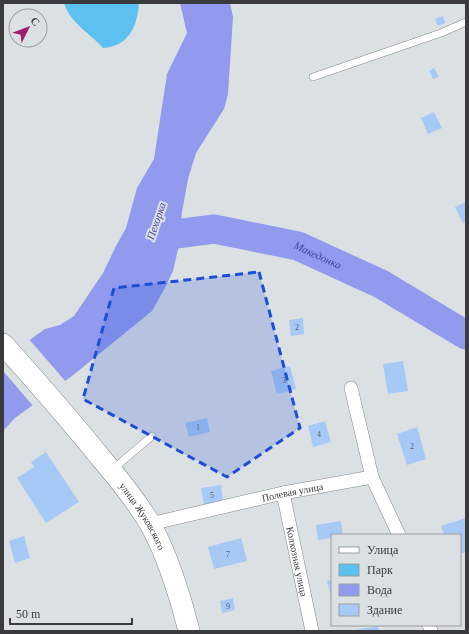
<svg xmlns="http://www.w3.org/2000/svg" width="469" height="634" viewBox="0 0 469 634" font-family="'Times New Roman',serif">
	<rect width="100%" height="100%" fill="#dbe0e3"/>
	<path fill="#5cc0f0" d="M64,3H139C137,27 129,46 103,48C90,33 70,23 64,3Z"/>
	<path fill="#929aed" d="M180,3H230L233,17L228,94L224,109L196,153L188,179L182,212L179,245L173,271L167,284L152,311L72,376L15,418L3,431V350L31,339L45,329L60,325L74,316L103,273L116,246L126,228L137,188L154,159L167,74L187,33Z"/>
	<path fill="#dbe0e3" d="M28,338L67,383L34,407L3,371V348Z"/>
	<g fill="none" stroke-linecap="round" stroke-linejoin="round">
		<path stroke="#929aed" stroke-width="29" id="s1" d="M153,237L214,229L298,246L381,284L466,335"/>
	</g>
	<g fill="#a7c9f6">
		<path d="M443,16L445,23L438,26L435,19Z"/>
		<path d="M434,68L439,77L433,79L429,71Z"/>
		<path d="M434,112L442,128L428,134L421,118Z"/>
		<path d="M466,202V222L463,223L455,207Z"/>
		<path d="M303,318L304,334L291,336L289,320Z"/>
		<path d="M403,361L408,391L388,394L383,364Z"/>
		<path d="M290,366L296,389L277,394L271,371Z"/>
		<path d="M207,418L210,432L189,437L185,423Z"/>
		<path d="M325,421L331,442L313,447L308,426Z"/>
		<path d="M417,427L426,459L407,465L397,434Z"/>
		<path d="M46,452L79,502L46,523L17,478L34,467L31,462Z"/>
		<path d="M221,485L223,501L204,505L201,488Z"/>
		<path d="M466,518V552L460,554V535H444L441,526Z"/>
		<path d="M341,521L343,535H332V538L318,540L316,525Z"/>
		<path d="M24,536L30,558L15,563L9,541Z"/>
		<path d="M241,538L247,561L214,569L208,547Z"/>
		<path d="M332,580V599L327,581Z"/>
		<path d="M233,598L235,610L222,613L220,601Z"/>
		<path d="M378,626L379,631H356V630Z"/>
	</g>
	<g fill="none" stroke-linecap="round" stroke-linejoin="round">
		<defs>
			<g id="service">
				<path d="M313,77L441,33L466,22"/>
				<path d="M113,469L152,436"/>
			</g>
			<g id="minor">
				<path d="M351,388L372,477L399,535"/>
				<path id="s2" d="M283,493L312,631"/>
				<path id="s3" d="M150,524L283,493L372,477"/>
				<path d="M429,625L431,631"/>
			</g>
			<g id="primary">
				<path id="s4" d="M3,344C36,381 69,418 100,457C118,478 135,499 149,522C166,551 181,598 189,631"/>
			</g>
		</defs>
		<use href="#service" stroke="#83878a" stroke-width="8"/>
		<use href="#minor" stroke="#83878a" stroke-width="14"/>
		<use href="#primary" stroke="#83878a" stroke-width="22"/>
		<use href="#service" stroke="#fff" stroke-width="7"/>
		<use href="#minor" stroke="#fff" stroke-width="13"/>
		<use href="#primary" stroke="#fff" stroke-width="21"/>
	</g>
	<path fill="#1d4ed8" fill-opacity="0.2" stroke="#1d4ed8" stroke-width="3" stroke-dasharray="8 5" stroke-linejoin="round" d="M259,272L300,428L227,477L83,399L114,288Z"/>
	<g text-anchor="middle" stroke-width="4" stroke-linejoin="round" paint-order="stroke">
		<g font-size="8" fill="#545e6a">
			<text x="297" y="330">2</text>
			<text x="284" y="383">3</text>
			<text x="198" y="430">1</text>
			<text x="319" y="437">4</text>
			<text x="412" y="449">2</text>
			<text x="212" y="498">5</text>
			<text x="228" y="557">7</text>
			<text x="228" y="609">9</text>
		</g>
		<g font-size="10" fill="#393b3c" stroke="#dbe0e3">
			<text dy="4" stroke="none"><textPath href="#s3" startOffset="146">Полевая улица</textPath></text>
			<text dy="4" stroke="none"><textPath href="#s4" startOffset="222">улица Жуковского</textPath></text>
			<text dy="4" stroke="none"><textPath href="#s2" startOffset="70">Колхозная улица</textPath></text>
		</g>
		<g font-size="11" font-style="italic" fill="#4644a5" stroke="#dbe0e3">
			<text transform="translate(156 221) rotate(-71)" y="4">Пехорка</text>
			<text dy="4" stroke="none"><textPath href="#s1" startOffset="169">Македонка</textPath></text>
		</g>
	</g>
	<rect width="469" height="634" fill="none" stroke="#393b3c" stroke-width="8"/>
	<rect x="331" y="534" width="130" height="92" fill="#dbe0e3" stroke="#9a9ea0"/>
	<rect x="339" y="547" width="20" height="6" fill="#ffffff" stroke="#9a9ea0"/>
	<text x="367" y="554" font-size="12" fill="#393b3c">Улица</text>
	<rect x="339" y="564" width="20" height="12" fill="#5cc0f0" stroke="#9a9ea0"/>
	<text x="367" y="574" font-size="12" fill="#393b3c">Парк</text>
	<rect x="339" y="584" width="20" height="12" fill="#929aed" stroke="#9a9ea0"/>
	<text x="367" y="594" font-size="12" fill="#393b3c">Вода</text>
	<rect x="339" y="604" width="20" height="12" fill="#a7c9f6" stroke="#9a9ea0"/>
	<text x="367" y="614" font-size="12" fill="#393b3c">Здание</text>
	<g transform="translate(28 28) rotate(48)"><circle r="19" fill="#dbe0e3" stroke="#9a9ea0"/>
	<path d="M0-3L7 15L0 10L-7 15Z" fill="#a01c6c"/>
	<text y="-6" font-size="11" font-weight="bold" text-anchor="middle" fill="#393b3c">С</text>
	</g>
	<path d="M10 618v6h122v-6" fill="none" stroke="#393b3c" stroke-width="2"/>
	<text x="16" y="618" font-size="12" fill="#393b3c" stroke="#dbe0e3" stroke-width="3" paint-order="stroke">50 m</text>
</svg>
